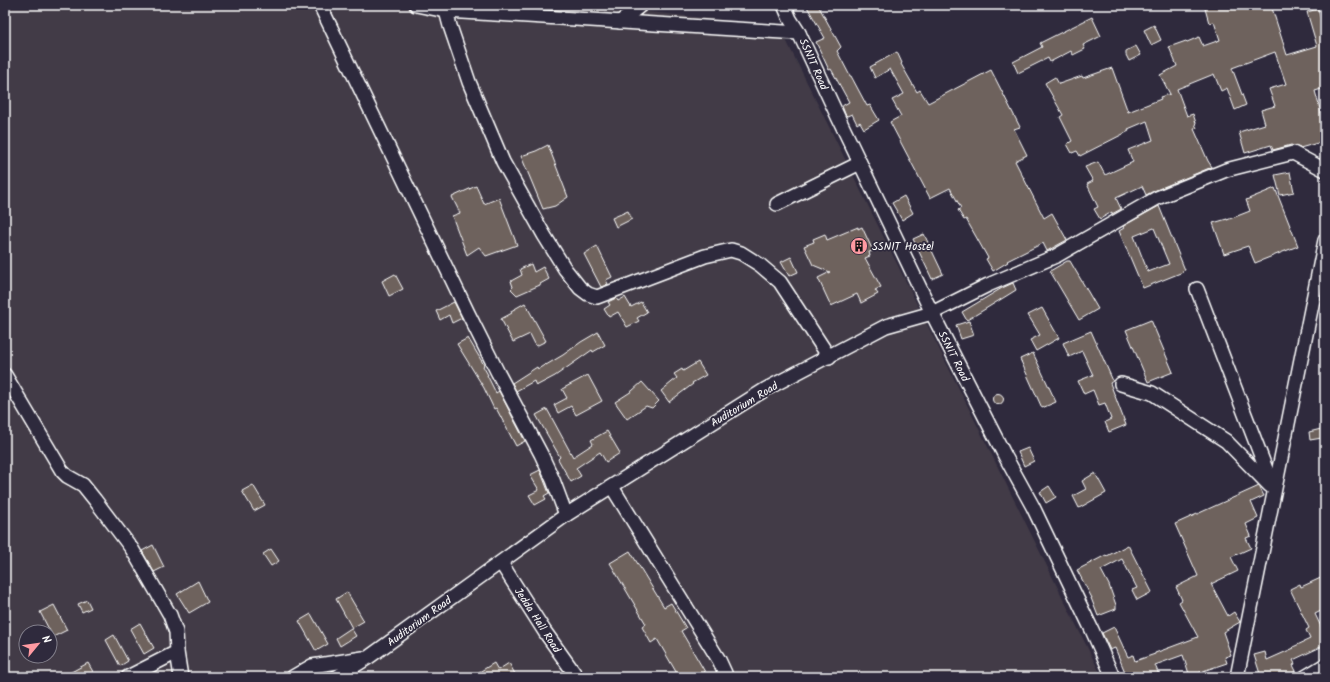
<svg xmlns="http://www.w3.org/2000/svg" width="1330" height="682" viewBox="0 0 1330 682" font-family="Kalam,sans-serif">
	<rect width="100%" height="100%" fill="#2f2a3d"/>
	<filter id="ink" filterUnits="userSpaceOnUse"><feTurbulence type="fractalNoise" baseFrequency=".025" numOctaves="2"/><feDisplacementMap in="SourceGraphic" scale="8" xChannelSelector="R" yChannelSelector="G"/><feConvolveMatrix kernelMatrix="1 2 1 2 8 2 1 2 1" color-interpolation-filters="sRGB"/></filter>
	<g filter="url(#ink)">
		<path fill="#423b47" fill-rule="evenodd" d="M5,5H585L779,26L1102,677H5ZM26,632H50V656H26Z"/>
		<g fill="#6e625d" stroke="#fff" fill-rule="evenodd">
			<path d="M806,5H818L841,47L837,51L850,76H851L867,106L870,105L879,120L864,129L860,122L857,124L852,114L847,116L845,114L842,106L849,102L831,69L829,70L816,42L825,38Z"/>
			<path d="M1204,5H1271L1287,55L1317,46L1307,12L1318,9L1325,34V88L1315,91L1325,127V141L1300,148L1291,145L1273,150L1271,145L1245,153L1239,132L1265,124L1261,110L1275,106L1269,89L1286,84L1275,52L1232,68L1246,105L1235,110L1227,88L1221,91L1214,74L1177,89L1187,116L1193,114L1196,123L1195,124L1197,128L1194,129L1208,161L1212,167L1154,191L1146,195L1142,186L1116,198L1121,209L1112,214V212L1100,219L1094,209L1098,207L1087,184L1093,181L1085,167L1098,162L1105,175L1133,162L1128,150L1153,140L1147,121L1128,129L1129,131L1080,156L1077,151L1072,153L1067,144L1072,141L1060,117L1063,115L1045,83L1055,77L1059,84L1082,76L1083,78L1112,68L1128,112L1161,99L1160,97L1170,94L1160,75L1177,66L1169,47L1186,41L1187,42L1199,37L1203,46L1220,40L1214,22L1209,23Z"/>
			<path d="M1092,17L1101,36L1083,45L1085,49L1073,55L1071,51L1050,62L1048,58L1018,73L1013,62L1042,47L1040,43Z"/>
			<path d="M1154,25L1161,40L1151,45L1144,30Z"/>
			<path d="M1136,46L1141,55L1129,61L1126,55V51Z"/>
			<path d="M897,52L902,63L901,64L917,92L920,90L928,103L991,70L1020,127L1014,129L1027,155L1015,161L1044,218L1052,213L1067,240L1047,251L1043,243L1007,261L1008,262L993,271L986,259L988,258L966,219L964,220L958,210L961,208L950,188L930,198L890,122L901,116L892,100L904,94L890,69L875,78L870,67Z"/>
			<path d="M548,145L568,197L555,206L543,209L521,156L536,151Z"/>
			<path d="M1290,172L1294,192L1280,195L1275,175Z"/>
			<path d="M476,186L484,204L499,198L517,245L486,256L479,247L467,255L452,216L460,213L452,197Z"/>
			<path d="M1275,188L1298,246L1255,263L1248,246L1224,254L1213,223L1227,219V220L1250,211L1246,200Z"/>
			<path d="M904,196L913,213L902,220L892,203Z"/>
			<path d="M1159,206L1185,270L1182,271L1183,272L1143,288L1119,231L1124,228L1123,226ZM1154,228L1169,264L1148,272L1134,236Z"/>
			<path d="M628,211L632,219L616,227L612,218Z"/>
			<path d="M858,227V229L862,227L873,251L869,252L870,256L865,258L881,287L875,290L878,294L861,303L857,294L831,306L818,278L830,272L813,265L804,246L814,242L813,239L825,234L827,240Z"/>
			<path d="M924,234L943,274L932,279L913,239Z"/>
			<path d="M597,246L612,277L606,280L608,284L601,287L584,254Z"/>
			<path d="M791,257L798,272L789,276L781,262Z"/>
			<path d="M1067,261H1070L1098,309L1079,320L1050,271Z"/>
			<path d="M531,264L534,272L543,267L549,279L540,284V285L517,295L511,289L513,287L511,281L522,275L520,269Z"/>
			<path d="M395,274L403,289L389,296L382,281Z"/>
			<path d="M1013,283L1016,290L982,311L967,320L966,319L962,312L1002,288Z"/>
			<path d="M625,297L631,307L641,302L647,312L637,318L639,321L627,327L618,312L609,317L604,309L610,305L608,302L616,298L618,301Z"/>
			<path d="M454,302L462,318L452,323L449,315L440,320L436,311Z"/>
			<path d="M525,303L546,341L536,346L530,334L513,342L501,319L512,313L511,311Z"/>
			<path d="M1042,308L1059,338L1036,351L1030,340L1040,335L1028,315Z"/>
			<path d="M1151,320L1173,372L1148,382L1126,330Z"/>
			<path d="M969,321L974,335L961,339L956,325Z"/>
			<path d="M1091,331L1113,381L1110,383L1126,425L1109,432L1105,422L1111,419L1105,403L1099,405L1093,390L1084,394L1078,381L1093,375L1082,351L1069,357L1063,343Z"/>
			<path d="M598,332L605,345L593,352L592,350L555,376L536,386L534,381L516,391L512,383L537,367L538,369L546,364V365L563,355L581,342Z"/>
			<path d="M468,338L484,365L483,366L488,375H487L496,393L499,391L525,441L516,446L496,408L494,409L484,388L457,344Z"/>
			<path d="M1033,353L1056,402L1042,408L1020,359Z"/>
			<path d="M698,362L706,375L692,383L693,384L669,402L661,391L677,378L674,374L682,369L683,371Z"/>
			<path d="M588,375L602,401L576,415L571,406L558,413L554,405L567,398L562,389Z"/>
			<path d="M642,382L659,401L652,408L646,406L627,419L615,402L632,391Z"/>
			<circle cx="998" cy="399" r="5.5"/>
			<path d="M547,409L573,457L593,444L591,440L607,431L620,453L606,462L600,452L576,468L581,476L571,482L558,459L560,457L536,415Z"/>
			<path d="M1321,429L1322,438L1310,440L1309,432Z"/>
			<path d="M1028,448L1034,461L1024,466L1018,452Z"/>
			<path d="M540,470L549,493L544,496L546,499L535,505L529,495L539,490L530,475Z"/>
			<path d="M1095,473L1106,493L1079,508L1073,496L1086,489L1082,481Z"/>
			<path d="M253,485L265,505L254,511L242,491Z"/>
			<path d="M1049,486L1056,497L1046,503L1040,492Z"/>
			<path d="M1259,486L1264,496L1251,502L1258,518L1246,524L1251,536L1246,538L1251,548L1231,557L1238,571L1211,584L1228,616L1234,612L1240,622L1223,632L1231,655L1225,657L1227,663L1200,672L1202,677H1190L1183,655L1155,665L1160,677H1145L1143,672L1133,677H1127L1115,648L1110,650L1102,633L1114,627L1128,657L1133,655L1135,661L1155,654V653L1198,637L1179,602L1182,600L1176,587L1198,576L1175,524Z"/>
			<path d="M153,545L164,567L154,572L142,551Z"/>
			<path d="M1128,545L1152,592L1137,600L1132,590L1137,588L1122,559L1101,570L1109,585L1116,605V609L1098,616L1091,598H1092L1077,570L1106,555L1107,556Z"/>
			<path d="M271,549L279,561L271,566L263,554Z"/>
			<path d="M630,551L664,607L671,603L686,628L681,631L708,677H679L657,639L651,643L642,627L646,624L610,563Z"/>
			<path d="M1325,576V609L1315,614L1325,635V645L1293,660L1295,664L1293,665L1296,671L1286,677H1261L1254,655L1265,652L1267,660L1294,648L1293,647L1310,639L1306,630L1309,628L1290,589L1300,584L1301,587Z"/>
			<path d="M198,581L208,602L189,613L177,594Z"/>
			<path d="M347,592L364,621L352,628L336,599Z"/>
			<path d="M87,600L91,608L82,612L78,604Z"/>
			<path d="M54,605L67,630L53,637L40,612Z"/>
			<path d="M311,614L328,644L316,651L299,621Z"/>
			<path d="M140,623L154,648L144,654L130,629Z"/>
			<path d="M351,628L356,636L340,646L336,638Z"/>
			<path d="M114,635L128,661L120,666L106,640Z"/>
			<path d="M88,663L96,677H62Z"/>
			<path d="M494,663L498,670L509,663L515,674L510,677H471Z"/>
		</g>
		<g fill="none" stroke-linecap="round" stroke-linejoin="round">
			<defs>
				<g id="minor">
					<path d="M320,5L468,313L498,373L541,454L553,480L566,515"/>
					<path d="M416,5L446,11L799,33"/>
					<path d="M784,5L790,19L799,33L838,117L932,313L1005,456L1033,507L1092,630L1113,677"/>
					<path d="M446,11L450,26L469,82L503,162L544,235L565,269L580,288L588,294L597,297L705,256L731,250L741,253L760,265L780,282L829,357"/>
					<path d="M620,22L641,5"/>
					<path d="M777,204L860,163"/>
					<path d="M1197,289L1274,490"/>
					<path d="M5,375L62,471L67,476L83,485L95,500L132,549L170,615L176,632L177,652L181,677"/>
					<path d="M1121,384L1152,393L1226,441L1270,486"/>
					<path d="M612,487L719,660L725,673L724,677"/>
					<path d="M501,563L545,632L577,677"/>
					<path d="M128,677L177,652"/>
					<path d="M293,677L312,666L363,658"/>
					<path d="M337,677L369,657L566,515L766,389L886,326L932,313L988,285L1056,256L1157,198L1226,170L1293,153L1325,170"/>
					<path d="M1237,677L1325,240"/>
					<path d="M1305,677L1325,665"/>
				</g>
			</defs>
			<use href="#minor" stroke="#fff" stroke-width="16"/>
			<use href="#minor" stroke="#2f2a3d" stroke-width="13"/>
		</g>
	</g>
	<defs>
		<symbol id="building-disc" viewBox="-11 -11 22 22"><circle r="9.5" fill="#ff9aa2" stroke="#2f2a3d"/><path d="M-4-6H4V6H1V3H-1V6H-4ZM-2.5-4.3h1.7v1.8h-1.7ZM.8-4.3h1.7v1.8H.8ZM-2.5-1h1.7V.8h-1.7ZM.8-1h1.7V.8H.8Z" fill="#111"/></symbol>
	</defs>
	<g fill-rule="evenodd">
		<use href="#building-disc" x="849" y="236" width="20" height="20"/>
	</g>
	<g text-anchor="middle" stroke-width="3.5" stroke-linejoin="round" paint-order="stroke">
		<g font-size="11" fill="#fff" stroke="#2f2a3d">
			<text transform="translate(814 64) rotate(66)" y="4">SSNIT Road</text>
			<text transform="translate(954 356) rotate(63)" y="4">SSNIT Road</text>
			<text transform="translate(744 404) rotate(-31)" y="4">Auditorium Road</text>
			<text transform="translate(538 620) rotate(57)" y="4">Jedda Hall Road</text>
			<text transform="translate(419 621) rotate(-36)" y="4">Auditorium Road</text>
		</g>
		<g font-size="11" fill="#fff" stroke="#2f2a3d" text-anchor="start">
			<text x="872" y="250">SSNIT Hostel</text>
		</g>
	</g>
	<rect width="1330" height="682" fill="none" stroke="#2f2a3d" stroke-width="20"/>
	<rect x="10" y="10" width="1310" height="662" fill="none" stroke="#fff" stroke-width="1.5" filter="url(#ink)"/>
	<g transform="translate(38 644) rotate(61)"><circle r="19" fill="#2f2a3d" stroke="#827f8b"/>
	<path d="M0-3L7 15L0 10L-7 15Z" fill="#ff9aa2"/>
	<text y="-6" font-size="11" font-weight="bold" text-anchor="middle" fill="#ffffff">N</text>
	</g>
</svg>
